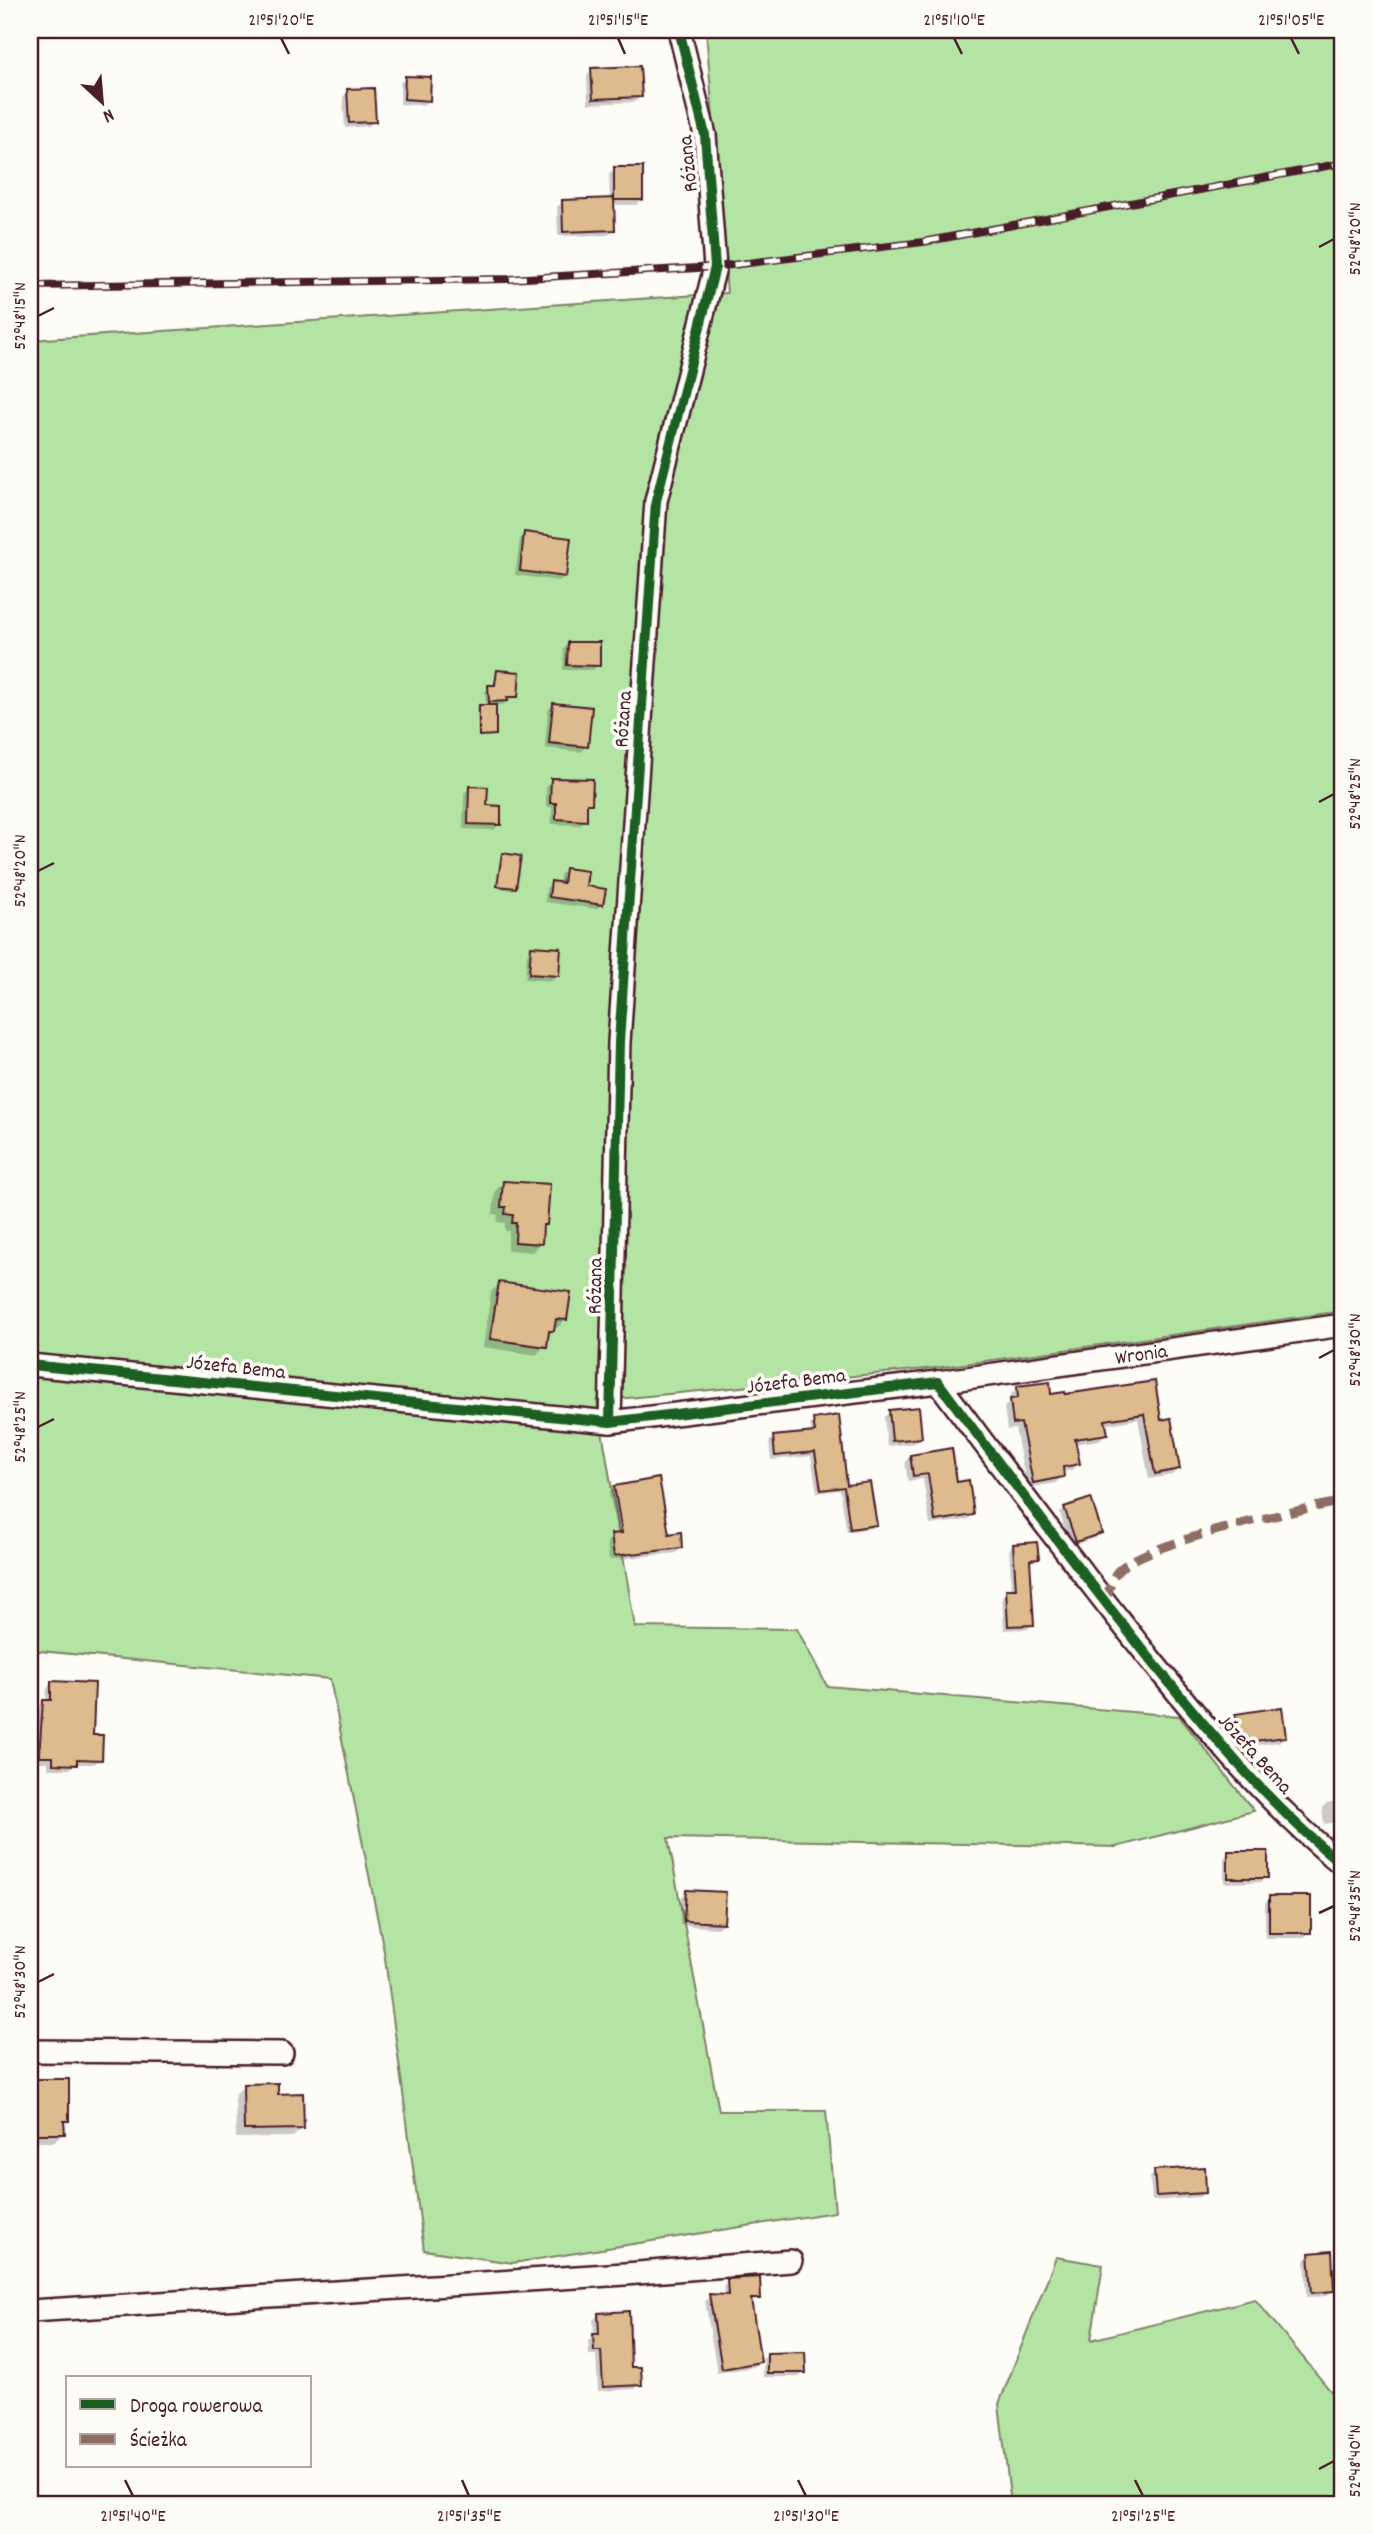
<svg xmlns="http://www.w3.org/2000/svg" width="1373" height="2534" viewBox="0 0 1373 2534" font-family="Dekko,sans-serif">
	<rect width="100%" height="100%" fill="#fdfcf7"/>
	<filter id="ink" filterUnits="userSpaceOnUse"><feTurbulence type="fractalNoise" baseFrequency=".0143" numOctaves="2"/><feDisplacementMap in="SourceGraphic" scale="14" xChannelSelector="R" yChannelSelector="G"/><feConvolveMatrix kernelMatrix="1 2 1 2 8 2 1 2 1" color-interpolation-filters="sRGB"/></filter>
	<g filter="url(#ink)">
		<g fill="#b4e4a4" stroke="#7f8268" stroke-width="2">
			<path d="M706,30H1343V1311L935,1368L597,1401L635,1627L797,1629L827,1686L1179,1716L1254,1811L1116,1847L668,1838L719,2111H826L835,2212L513,2263L424,2250L384,1951L330,1679L30,1650V340L727,293Z"/>
			<path d="M1056,2257L1103,2265L1091,2340L1255,2299L1343,2406V2504H1011L999,2404Z"/>
		</g>
		<g fill="#0003">
			<path d="M592,70L640,97L635,102L588,104L587,76Z"/>
			<path d="M406,78L429,100L423,105L400,104V83Z"/>
			<path d="M348,91L374,121L369,126L345,128L343,97Z"/>
			<path d="M615,169L642,200L636,205H612L613,229L608,235L558,236L557,207L563,202L610,200L609,174Z"/>
			<path d="M525,534L565,576L559,581L515,575L520,539Z"/>
			<path d="M569,643L598,665L593,670H563L564,649Z"/>
			<path d="M497,672L516,696L502,705H494V735L478,737L477,709L486,707L485,691L492,687Z"/>
			<path d="M554,705L586,746L581,752L545,748L548,710Z"/>
			<path d="M552,780L590,803L585,808V820L580,825L551,824L552,807H546V785Z"/>
			<path d="M470,788L499,824L494,830L463,829L464,793Z"/>
			<path d="M504,855L514,888L512,890L498,888Z"/>
			<path d="M566,869L602,904L596,909L545,902L546,888L552,883L559,884L560,875Z"/>
			<path d="M532,948L557,975L552,981L525,979L527,954Z"/>
			<path d="M503,1183L546,1225L541,1229L540,1243L532,1252L507,1250L509,1231H505V1223L497,1222L498,1215L493,1214L495,1191Z"/>
			<path d="M499,1284L565,1320L557,1328L553,1327L545,1346L536,1355L483,1347L491,1292Z"/>
			<path d="M1154,1383L1160,1422L1178,1469L1172,1475L1149,1479L1138,1419L1104,1425L1106,1434L1099,1440L1074,1444L1078,1463L1072,1470L1062,1472V1476L1056,1483L1027,1488L1015,1429L1007,1430L1004,1407L1012,1400L1011,1394L1017,1388L1063,1396Z"/>
			<path d="M890,1412L920,1437L915,1443L887,1446L884,1417Z"/>
			<path d="M814,1421L845,1487L875,1524L871,1528L847,1532L840,1490L817,1493L811,1456L771,1460L769,1442L773,1438L812,1434L810,1425Z"/>
			<path d="M910,1456L955,1484L972,1515L967,1520L930,1525L923,1479L908,1481L905,1462Z"/>
			<path d="M615,1488L668,1535L681,1548L676,1553L609,1560L607,1541L617,1535L609,1493Z"/>
			<path d="M1065,1508L1100,1533L1095,1538L1070,1546L1060,1513Z"/>
			<path d="M1013,1545L1037,1558L1028,1563L1032,1624L1028,1629L1004,1630L1002,1596L1012,1591L1009,1550Z"/>
			<path d="M52,1683L91,1737L100,1759L94,1764H75L70,1769H48V1762H35L38,1707L46,1702L47,1688Z"/>
			<path d="M1236,1715L1284,1736L1279,1742L1234,1748L1230,1721Z"/>
			<path d="M1343,1800V1821L1324,1824L1322,1808L1327,1803Z"/>
			<path d="M1229,1853L1266,1877L1261,1882L1224,1883V1858Z"/>
			<path d="M687,1891L723,1923L717,1928L680,1925L681,1897Z"/>
			<path d="M1270,1898L1309,1932L1303,1938H1265V1903Z"/>
			<path d="M30,2081H67V2120L63,2125V2134L54,2142H30Z"/>
			<path d="M244,2086L276,2096L302,2129L293,2137L236,2138L235,2094Z"/>
			<path d="M1155,2172L1204,2192L1199,2197L1152,2201L1150,2178Z"/>
			<path d="M1310,2255L1333,2290L1327,2296L1307,2297L1305,2260Z"/>
			<path d="M728,2281L759,2298L750,2303L759,2362L754,2367L717,2373L705,2301L710,2296L724,2297L723,2286Z"/>
			<path d="M599,2314L640,2384L635,2389L598,2391L596,2355H589L588,2341L594,2336L593,2320Z"/>
			<path d="M767,2355L804,2372L799,2377H763V2359Z"/>
		</g>
		<g fill="#ddbb8f" stroke="#4a1f2b" stroke-width="2">
			<path d="M640,66L642,97L593,99L591,68Z"/>
			<path d="M405,76L431,77L430,101L404,99Z"/>
			<path d="M374,88L376,122L349,123L347,89Z"/>
			<rect x="614" y="167" width="29" height="33"/>
			<path d="M614,198L615,230L563,232L562,200Z"/>
			<path d="M524,532L571,538L566,577L520,571Z"/>
			<path d="M568,642H600V666L567,665Z"/>
			<path d="M497,670L520,672L518,697H507L508,701L489,702L488,685H495Z"/>
			<path d="M553,703L592,707L588,747L549,743Z"/>
			<path d="M479,705H496V735L479,736Z"/>
			<path d="M551,778L593,779L592,804H587V821L556,819V803H550Z"/>
			<path d="M469,786L488,787L487,805L501,806V825L468,824Z"/>
			<path d="M502,853L521,856L516,888L497,886Z"/>
			<path d="M565,868L588,871L586,886L606,889L603,905L549,897L551,881L563,883Z"/>
			<path d="M531,946L561,948L559,976L529,974Z"/>
			<path d="M503,1181L550,1184L547,1225H543L542,1244L515,1242L516,1223H512L513,1215L505,1214L506,1207H501Z"/>
			<path d="M499,1282L571,1292L567,1320L556,1319L554,1331H549L547,1347L490,1339Z"/>
			<path d="M1155,1381L1161,1420L1171,1418L1180,1469L1155,1474L1144,1414L1105,1420L1108,1434L1075,1439L1080,1464L1063,1467L1064,1477L1033,1483L1021,1423L1013,1424L1010,1399L1018,1398L1017,1386L1050,1382L1051,1394L1065,1392V1394Z"/>
			<path d="M919,1407L922,1438L892,1441L889,1410Z"/>
			<path d="M839,1415L847,1485L870,1482L877,1525L850,1529L844,1487L821,1490L815,1452L775,1456L773,1436L815,1432L813,1419Z"/>
			<path d="M952,1448L957,1482L969,1480L974,1515L935,1521L928,1474L913,1476L910,1455Z"/>
			<path d="M659,1478L669,1534L681,1532L682,1548L614,1556L611,1534L622,1533L614,1486Z"/>
			<path d="M1091,1498L1102,1533L1076,1542L1064,1507Z"/>
			<path d="M1037,1542L1039,1559L1030,1560L1034,1625L1008,1626L1006,1589H1016L1013,1544Z"/>
			<path d="M51,1681L95,1683L93,1735H103L102,1760L77,1759V1765L53,1764V1757H39L43,1700H51Z"/>
			<path d="M1282,1707L1286,1737L1239,1743L1235,1714Z"/>
			<rect x="1228" y="1851" width="40" height="27"/>
			<path d="M686,1890L726,1892L724,1923L684,1921Z"/>
			<rect x="1269" y="1896" width="42" height="37"/>
			<path d="M30,2079H69V2121H64L65,2134H32Z"/>
			<path d="M278,2083V2094L303,2093L304,2129L244,2130L243,2084Z"/>
			<path d="M1205,2167L1206,2193L1156,2196L1154,2170Z"/>
			<path d="M1332,2251L1334,2291L1312,2293L1309,2253Z"/>
			<path d="M760,2277L761,2299H751L761,2362L722,2369L709,2294L728,2295L727,2279Z"/>
			<path d="M629,2311L631,2367H641L642,2385L603,2387L601,2351H594L593,2334H599L598,2313Z"/>
			<path d="M805,2352L806,2373H767V2353Z"/>
		</g>
		<g fill="none" stroke-linecap="round" stroke-linejoin="round">
			<defs>
				<g id="minor">
					<path d="M30,1365L610,1422L938,1382C1008,1476 1078,1569 1151,1660C1210,1733 1270,1806 1343,1865"/>
					<path id="s1" d="M938,1382L1343,1325"/>
					<path d="M610,1422L619,1042L656,501L715,267L705,135L679,30"/>
					<path d="M30,2051L282,2053"/>
					<path d="M30,2311L625,2274L791,2261"/>
				</g>
			</defs>
			<use href="#minor" stroke="#4a1f2b" stroke-width="26"/>
			<use href="#minor" stroke="#fdfcf7" stroke-width="21"/>
			<defs>
				<path id="rail" d="M30,286L509,279L715,267L923,242L1343,163"/>
			</defs>
			<use href="#rail" stroke="#4a1f2b" stroke-width="8"/>
			<use href="#rail" stroke="#fdfcf7" stroke-width="5" stroke-dasharray="16" stroke-linecap="butt"/>
			<path stroke="#8d6e63" stroke-width="9" stroke-dasharray="18 9" stroke-linecap="butt" d="M1105,1602C1108,1594 1111,1579 1117,1572C1142,1542 1300,1510 1343,1501"/>
			<defs>
				<g id="cycleway">
					<path d="M30,1365L610,1422L938,1382C1008,1476 1078,1569 1151,1660C1210,1733 1270,1806 1343,1865"/>
					<path d="M610,1422L619,1042L656,501L715,267L705,135L679,30"/>
				</g>
			</defs>
			<use href="#cycleway" stroke="#fdfcf7" stroke-width="15"/>
			<use href="#cycleway" stroke="#1b5e20" stroke-width="10"/>
		</g>
	</g>
	<path fill="none" stroke="#4a1f2b" stroke-width="2.5" d="M281,38L289,54M618,38L625,54M954,38L962,54M1291,38L1299,54M1319,247L1334,239M38,316L54,308M1319,802L1334,794M38,871L54,863M1319,1358L1334,1350M38,1427L54,1419M1319,1913L1334,1906M38,1982L54,1974M1319,2469L1334,2461M125,2480L133,2496M462,2480L469,2496M798,2480L806,2496M1135,2480L1143,2496"/>
	<g text-anchor="middle" stroke-width="7" stroke-linejoin="round" paint-order="stroke">
		<g font-size="21" fill="#4a1f2b" stroke="#fdfcf7">
			<text transform="translate(687 164) rotate(-96)" y="7">Różana</text>
			<text transform="translate(622 719) rotate(-86)" y="7">Różana</text>
			<text transform="translate(594 1286) rotate(-89)" y="7">Różana</text>
			<text dy="7" stroke="none"><textPath href="#s1" startOffset="205">Wronia</textPath></text>
			<text transform="translate(236 1366) rotate(6)" y="7">Józefa Bema</text>
			<text transform="translate(796 1380) rotate(-7)" y="7">Józefa Bema</text>
			<text transform="translate(1256 1753) rotate(48)" y="7">Józefa Bema</text>
		</g>
	</g>
	<rect width="1373" height="2534" fill="none" stroke="#fdfcf7" stroke-width="77"/>
	<rect x="66" y="2376" width="245" height="91" fill="#fdfcf7" stroke="#b5a4a5" stroke-width="2"/>
	<rect x="80" y="2399" width="35" height="10" fill="#1b5e20" stroke="#b5a4a5" stroke-width="2"/>
	<text x="130" y="2412" font-size="21" fill="#4a1f2b">Droga rowerowa</text>
	<rect x="80" y="2434" width="35" height="10" fill="#8d6e63" stroke="#b5a4a5" stroke-width="2"/>
	<text x="130" y="2446" font-size="21" fill="#4a1f2b">Ścieżka</text>
	<g transform="translate(102 102) rotate(154)" stroke="#fdfcf7" stroke-width="5" paint-order="stroke">
	<path d="M0-5L12 26L0 18L-12 26Z" fill="#4a1f2b"/>
	<text y="-10" font-size="19" font-weight="bold" text-anchor="middle" fill="#4a1f2b">N</text>
	</g>
	<rect x="38" y="38" width="1296" height="2458" fill="none" stroke="#4a1f2b" stroke-width="2.5"/>
	<g font-size="18" text-anchor="middle" fill="#4a1f2b">
		<text x="281" y="25">21°51'20"E</text>
		<text x="618" y="25">21°51'15"E</text>
		<text x="954" y="25">21°51'10"E</text>
		<text x="1291" y="25">21°51'05"E</text>
		<text transform="translate(1354 239) rotate(-90)" y="6">52°48'20"N</text>
		<text transform="translate(19 316) rotate(-90)" y="6">52°48'15"N</text>
		<text transform="translate(1354 794) rotate(-90)" y="6">52°48'25"N</text>
		<text transform="translate(19 871) rotate(-90)" y="6">52°48'20"N</text>
		<text transform="translate(1354 1350) rotate(-90)" y="6">52°48'30"N</text>
		<text transform="translate(19 1427) rotate(-90)" y="6">52°48'25"N</text>
		<text transform="translate(1354 1906) rotate(-90)" y="6">52°48'35"N</text>
		<text transform="translate(19 1982) rotate(-90)" y="6">52°48'30"N</text>
		<text transform="translate(1354 2461) rotate(-90)" y="6">52°48'40"N</text>
		<text x="133" y="2521">21°51'40"E</text>
		<text x="469" y="2521">21°51'35"E</text>
		<text x="806" y="2521">21°51'30"E</text>
		<text x="1143" y="2521">21°51'25"E</text>
	</g>
</svg>
